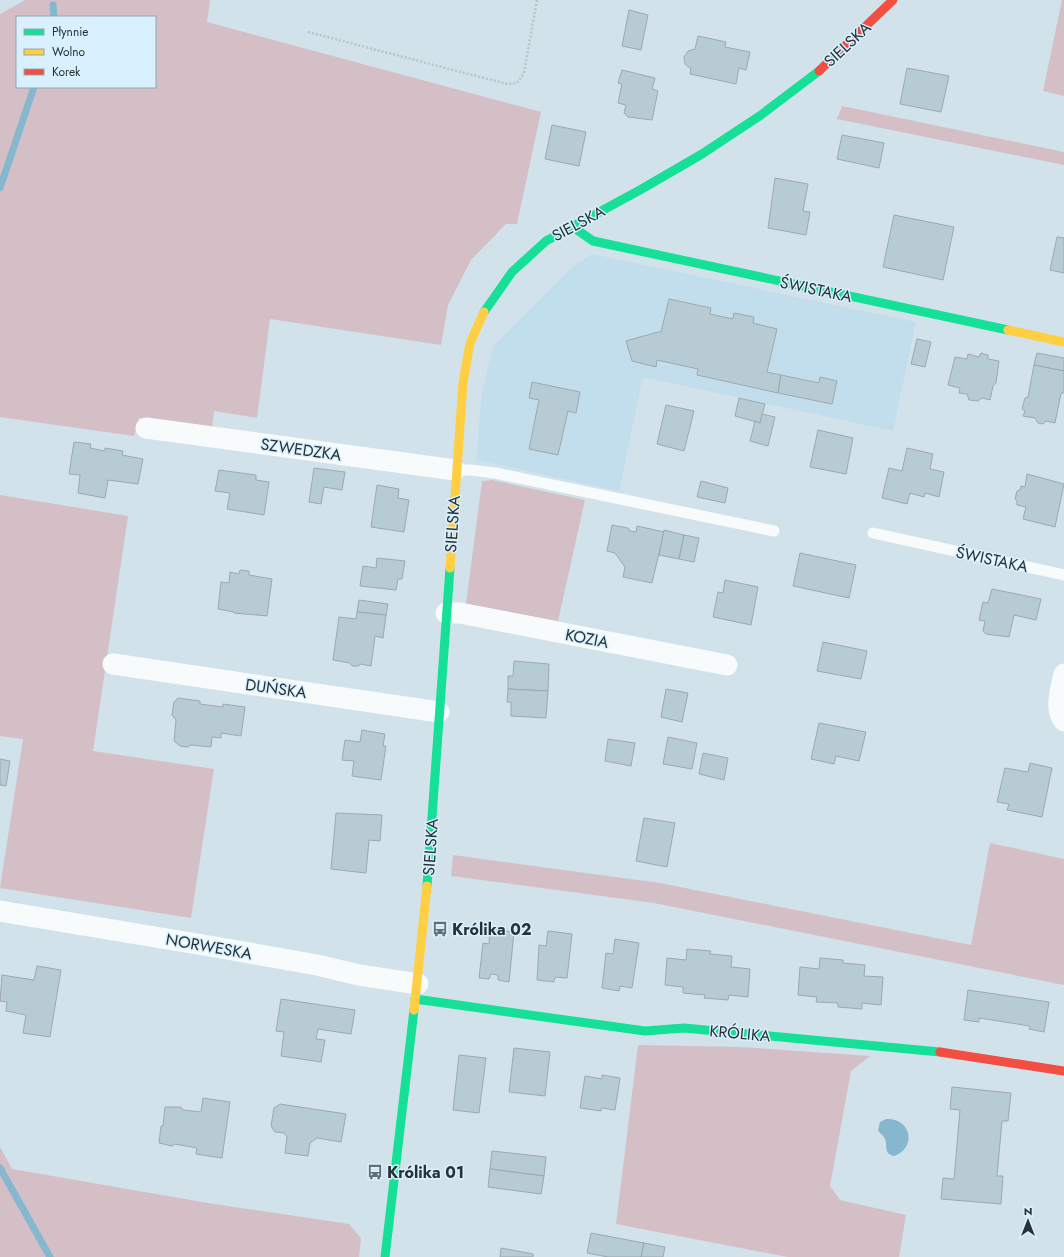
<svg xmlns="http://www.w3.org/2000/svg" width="1064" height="1257" viewBox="0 0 1064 1257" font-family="Jost,sans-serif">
	<rect width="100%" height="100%" fill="#d2e2ea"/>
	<path fill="#c2deed" d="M592,254L916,322L893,431L643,377L619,491L476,460L482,392L493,346L572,267Z"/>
	<g fill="#d4bfc7" fill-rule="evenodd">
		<path d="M25,0H210L207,22L541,112L517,224H506L471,260L448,305L441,345L270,319L257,418L214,411L212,428L139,418L134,436L0,417V14ZM17,17H155V87H17Z"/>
		<path d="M1062,0H1064V96L1043,91Z"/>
		<path d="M842,106L1064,152V165L837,119Z"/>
		<path d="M492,480L585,500L558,621L466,604L482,481Z"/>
		<path d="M0,495L128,516L93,751L214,769L191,918L0,888L23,739L0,736Z"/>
		<path d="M990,843L1064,859V985L654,903L451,876L453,855L660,883L971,945Z"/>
		<path d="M638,1045L741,1047L870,1056L851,1071L830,1186L840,1200L906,1215L899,1257H788L616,1224Z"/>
		<path d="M0,1147L12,1169L208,1203L349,1224L361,1238L359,1257H0Z"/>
	</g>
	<path fill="#85b7cf" d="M886,1119C912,1118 917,1148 894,1156C882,1153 889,1145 884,1137C882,1134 880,1134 878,1130L880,1122Z"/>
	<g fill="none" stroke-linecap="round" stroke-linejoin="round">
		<g stroke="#85b7cf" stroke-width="7">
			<path d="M53,5L54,17"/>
			<path d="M0,188L34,87"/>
			<path d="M0,1168L50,1257"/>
		</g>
	</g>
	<g fill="#b7cbd5" stroke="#9ca9af">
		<path d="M629,10L648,15L641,50L622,46Z"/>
		<path d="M698,36L726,42L725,47L750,52L746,70L739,68L736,84L690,74L691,69L685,64L684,57L688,51L695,49Z"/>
		<path d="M907,68L949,76L941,112L900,104Z"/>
		<path d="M622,70L655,78L652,89L658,91L652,120L628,117L624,113L626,105L618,103L622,84L618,83Z"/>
		<path d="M552,125L586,132L579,166L545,159Z"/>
		<path d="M842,135L884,143L879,168L837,159Z"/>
		<path d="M775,178L808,184L803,211L810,212L806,235L768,228Z"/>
		<path d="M894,215L954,227L943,280L883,267Z"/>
		<path d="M1057,237L1064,238V273L1050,270Z"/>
		<path d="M669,299L711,308L710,314L733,319L734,313L754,317L753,323L777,329L767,372L781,375L778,393L697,375L698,369L657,360L656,367L632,361L626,341L658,332H661Z"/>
		<path d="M917,339L931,342L925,367L911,364Z"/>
		<path d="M981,353L988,355V359L999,361L996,383L993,386L990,400L982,398L978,401L969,400L967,394L959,393L960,388L948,385L955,357L967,359L968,354L979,357Z"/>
		<path d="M1037,353L1064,358V371L1034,365Z"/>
		<path d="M1034,365L1064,371V393H1061L1055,423L1046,421L1043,424L1038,423L1035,418L1023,416L1025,411L1022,409L1025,398L1028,397Z"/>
		<path d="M781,375L819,383L820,377L837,381L832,404L778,393Z"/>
		<path d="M532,382L580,392L576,413L568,411L558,455L529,449L539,400L529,398Z"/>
		<path d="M739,398L765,404L760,423L735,416Z"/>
		<path d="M666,405L694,411L684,451L657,444Z"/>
		<path d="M762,414L775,417L768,446L750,441L755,421L760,423Z"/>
		<path d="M818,430L853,438L846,474L810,467Z"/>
		<path d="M74,442L91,444L90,448L105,451V448L123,451L122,455L143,459L138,484L108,480L105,498L78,493L80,475L69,474Z"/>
		<path d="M907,448L933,454L930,469L944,472L939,497L925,493L924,497L910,493L907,504L882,498L889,468L902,471Z"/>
		<path d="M314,468L345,472L342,490L324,487L321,504L309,502Z"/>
		<path d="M219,470L256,475V480L269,482L264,515L227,509L230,493L215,491Z"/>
		<path d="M1027,474L1064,484L1055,527L1023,519L1026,507L1017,505V501L1015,499L1017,491L1020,490L1021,486L1025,487Z"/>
		<path d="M701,481L728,488L725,503L697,497Z"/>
		<path d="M377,485L399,489L398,498L409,500L404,532L371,527Z"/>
		<path d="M612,525L628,528L630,531L636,532L637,526L664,532L652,583L623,577L625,567L615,553L607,551Z"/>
		<path d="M664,530L684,535L679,559L659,555Z"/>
		<path d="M684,535L699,538L694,562L679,559Z"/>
		<path d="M800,553L856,565L849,598L793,586Z"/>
		<path d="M377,558L405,561L402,579H398L396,590L360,586L363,566L376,568Z"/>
		<path d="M240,570L249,571V575L272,579L267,616L234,613V612L218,609L221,582L229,583L230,572L239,574Z"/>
		<path d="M725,580L758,587L751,625L713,617L718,592L723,593Z"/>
		<path d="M992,589L1041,599L1036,620L1014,615L1009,637L986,634L983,631L985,621L979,620L983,602L988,603Z"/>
		<path d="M359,600L388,604L386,615L357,612Z"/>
		<path d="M357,612L386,615L383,638L375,636L371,666L361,664L358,666H352L350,663L333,660L339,617L356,619Z"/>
		<path d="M823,642L867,651L861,679L817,671Z"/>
		<path d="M514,661L549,664L548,691L508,689V676H513Z"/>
		<path d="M508,689L548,691L546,718L511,716V702H507Z"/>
		<path d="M666,689L688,693L682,722L661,717Z"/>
		<path d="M178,698L200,701V704L223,707V704L245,707L241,736L221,733V738L212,737L211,747L191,745L187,747L180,746L174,741L176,720L172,715L174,702Z"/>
		<path d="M819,723L866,732L859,761L836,756L834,764L811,759Z"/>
		<path d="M362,730L385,734L383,746H386L381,780L352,776L354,761L342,760L345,740L360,742Z"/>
		<path d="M668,737L697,743L692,769L663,764Z"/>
		<path d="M608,739L635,743L631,766L605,761Z"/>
		<path d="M703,753L728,758L724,780L699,774Z"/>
		<path d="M0,759L10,761L6,786L0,785Z"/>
		<path d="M1030,763L1052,768L1042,817L1007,810L1009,804L997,802L1005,768L1028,772Z"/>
		<path d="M336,813L382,815L380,841L369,840L366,873L331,869Z"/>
		<path d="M644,818L675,823L667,867L636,861Z"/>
		<path d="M490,929L514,932L509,982L498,980V975L491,974L489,979L479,978L483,943L489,944Z"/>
		<path d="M548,931L572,934L567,978L555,977L554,982L537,980L539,945L546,946Z"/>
		<path d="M615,939L639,943L632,988L620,986L619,991L602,988L606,953L613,954Z"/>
		<path d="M687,949L711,951L710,954L732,956L731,967L750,969L748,997L729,995L728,1000L704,998L705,995L683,993V987L665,985L667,958L686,960Z"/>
		<path d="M820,958L843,960V963L865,965L864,976L883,977L881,1005L862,1003V1009L838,1007V1003L816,1002L817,997L798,995L800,967L819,969Z"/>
		<path d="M37,966L61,970L50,1037L23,1033L26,1015L6,1011L7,1002L0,1001L2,975L34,980Z"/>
		<path d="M968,990L1049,1002L1044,1032L1029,1029L1030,1026L979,1018V1022L964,1020Z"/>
		<path d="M281,999L355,1010L351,1034L318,1029L316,1039L325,1040L321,1062L281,1056L284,1032L276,1031Z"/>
		<path d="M514,1048L550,1052L545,1096L509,1092Z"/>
		<path d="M459,1055L486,1058L479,1113L453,1110Z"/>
		<path d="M602,1075L620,1078L615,1110L601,1108V1111L580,1108L585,1076L602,1079Z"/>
		<path d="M952,1087L1011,1093L1008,1121H1002L997,1176H1003L1001,1204L941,1199L943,1178L954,1179L960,1110L950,1109Z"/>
		<path d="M203,1098L230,1102L222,1158L196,1154L197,1148L175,1144L172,1146L159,1143L161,1126H163L165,1107H181L183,1110L201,1112Z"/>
		<path d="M280,1104L346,1114L341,1142L317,1138L310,1143L308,1156L285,1153L287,1137L284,1133L275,1132L271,1126L274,1108Z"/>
		<path d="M492,1151L546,1157L544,1176L490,1169Z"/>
		<path d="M490,1169L544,1176L541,1194L488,1187Z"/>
		<path d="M591,1233L644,1243L641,1257H608L587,1253Z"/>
		<path d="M644,1243L665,1247L663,1257H641Z"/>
		<path d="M501,1248L533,1254V1257H500Z"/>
	</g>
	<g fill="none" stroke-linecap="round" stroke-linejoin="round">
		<path stroke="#bdc3c6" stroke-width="2.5" stroke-dasharray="2 2" stroke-linecap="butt" d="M308,32L507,84L517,83L524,73L537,0"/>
		<g stroke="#f8fbfc" stroke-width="11">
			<path d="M455,470H471L495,473L774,531"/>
			<path d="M873,533L1064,575"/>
		</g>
		<g stroke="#f8fbfc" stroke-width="21">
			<path d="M146,428L455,470"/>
			<path d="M446,613H460L727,665"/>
			<path d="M113,664L439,712"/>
			<path d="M1064,674C1061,688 1054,709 1064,721"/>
			<path d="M0,911L221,948L317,965L359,975L418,984"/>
		</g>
		<g stroke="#16e098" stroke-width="9">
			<path d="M573,227L593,241L1008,330"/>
			<path d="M484,312L512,272L546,241L640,190L702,154L761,115L819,71"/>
			<path d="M427,886L450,568"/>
			<path d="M415,999L645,1031L684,1028L940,1052"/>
			<path d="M385,1257L414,1010"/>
		</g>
		<g stroke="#ffcf43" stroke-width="9">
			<path d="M1008,330L1064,342"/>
			<path d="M450,568L463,383L470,343L484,312"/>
			<path d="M414,1010L427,886"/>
		</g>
		<g stroke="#f24e42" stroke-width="9">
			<path d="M819,71L893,0"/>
			<path d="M940,1052L1064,1071"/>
		</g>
	</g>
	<defs>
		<symbol id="bus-bare" viewBox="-9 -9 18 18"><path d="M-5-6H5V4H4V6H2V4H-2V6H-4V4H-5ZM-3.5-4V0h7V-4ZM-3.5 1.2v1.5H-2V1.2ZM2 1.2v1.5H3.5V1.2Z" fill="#627076" stroke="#d9f1fe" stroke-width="2.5" paint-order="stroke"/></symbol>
	</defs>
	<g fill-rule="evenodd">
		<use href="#bus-bare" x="429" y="918" width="22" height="22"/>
		<use href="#bus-bare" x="364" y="1161" width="22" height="22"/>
	</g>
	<g text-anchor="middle" stroke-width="3" stroke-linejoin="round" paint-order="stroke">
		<g font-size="16" fill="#263238" stroke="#d9f1fe">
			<text transform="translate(847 44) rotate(-43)" y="6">SIELSKA</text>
			<text transform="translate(578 223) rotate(-28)" y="6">SIELSKA</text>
			<text transform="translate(816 289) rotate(12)" y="6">ŚWISTAKA</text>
			<text transform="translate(301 449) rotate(8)" y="6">SZWEDZKA</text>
			<text transform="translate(452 524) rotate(-86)" y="6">SIELSKA</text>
			<text transform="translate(992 559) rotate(12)" y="6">ŚWISTAKA</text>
			<text transform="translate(587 638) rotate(11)" y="6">KOZIA</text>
			<text transform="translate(276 688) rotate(8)" y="6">DUŃSKA</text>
			<text transform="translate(430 847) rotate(-86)" y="6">SIELSKA</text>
			<text transform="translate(209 946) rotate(10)" y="6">NORWESKA</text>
			<text transform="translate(740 1033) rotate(5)" y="6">KRÓLIKA</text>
		</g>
		<g font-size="16" font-weight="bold" fill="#263238" stroke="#d9f1fe" text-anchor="start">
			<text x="452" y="935">Królika 02</text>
			<text x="387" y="1178">Królika 01</text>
		</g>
	</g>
	<rect x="16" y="16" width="140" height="72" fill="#d9f1fe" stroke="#91a5af"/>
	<rect x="24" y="29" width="20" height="6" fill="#16e098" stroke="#91a5af"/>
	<text x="52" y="36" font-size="12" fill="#263238">Płynnie</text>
	<rect x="24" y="49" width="20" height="6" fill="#ffcf43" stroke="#91a5af"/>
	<text x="52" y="56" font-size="12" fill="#263238">Wolno</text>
	<rect x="24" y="69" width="20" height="6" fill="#f24e42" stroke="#91a5af"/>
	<text x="52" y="76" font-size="12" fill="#263238">Korek</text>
	<g transform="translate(1028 1221)" stroke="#d9f1fe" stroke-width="3" paint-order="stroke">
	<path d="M0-3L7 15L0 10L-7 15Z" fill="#263238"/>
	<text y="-6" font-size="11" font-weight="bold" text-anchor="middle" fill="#263238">N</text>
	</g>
</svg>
